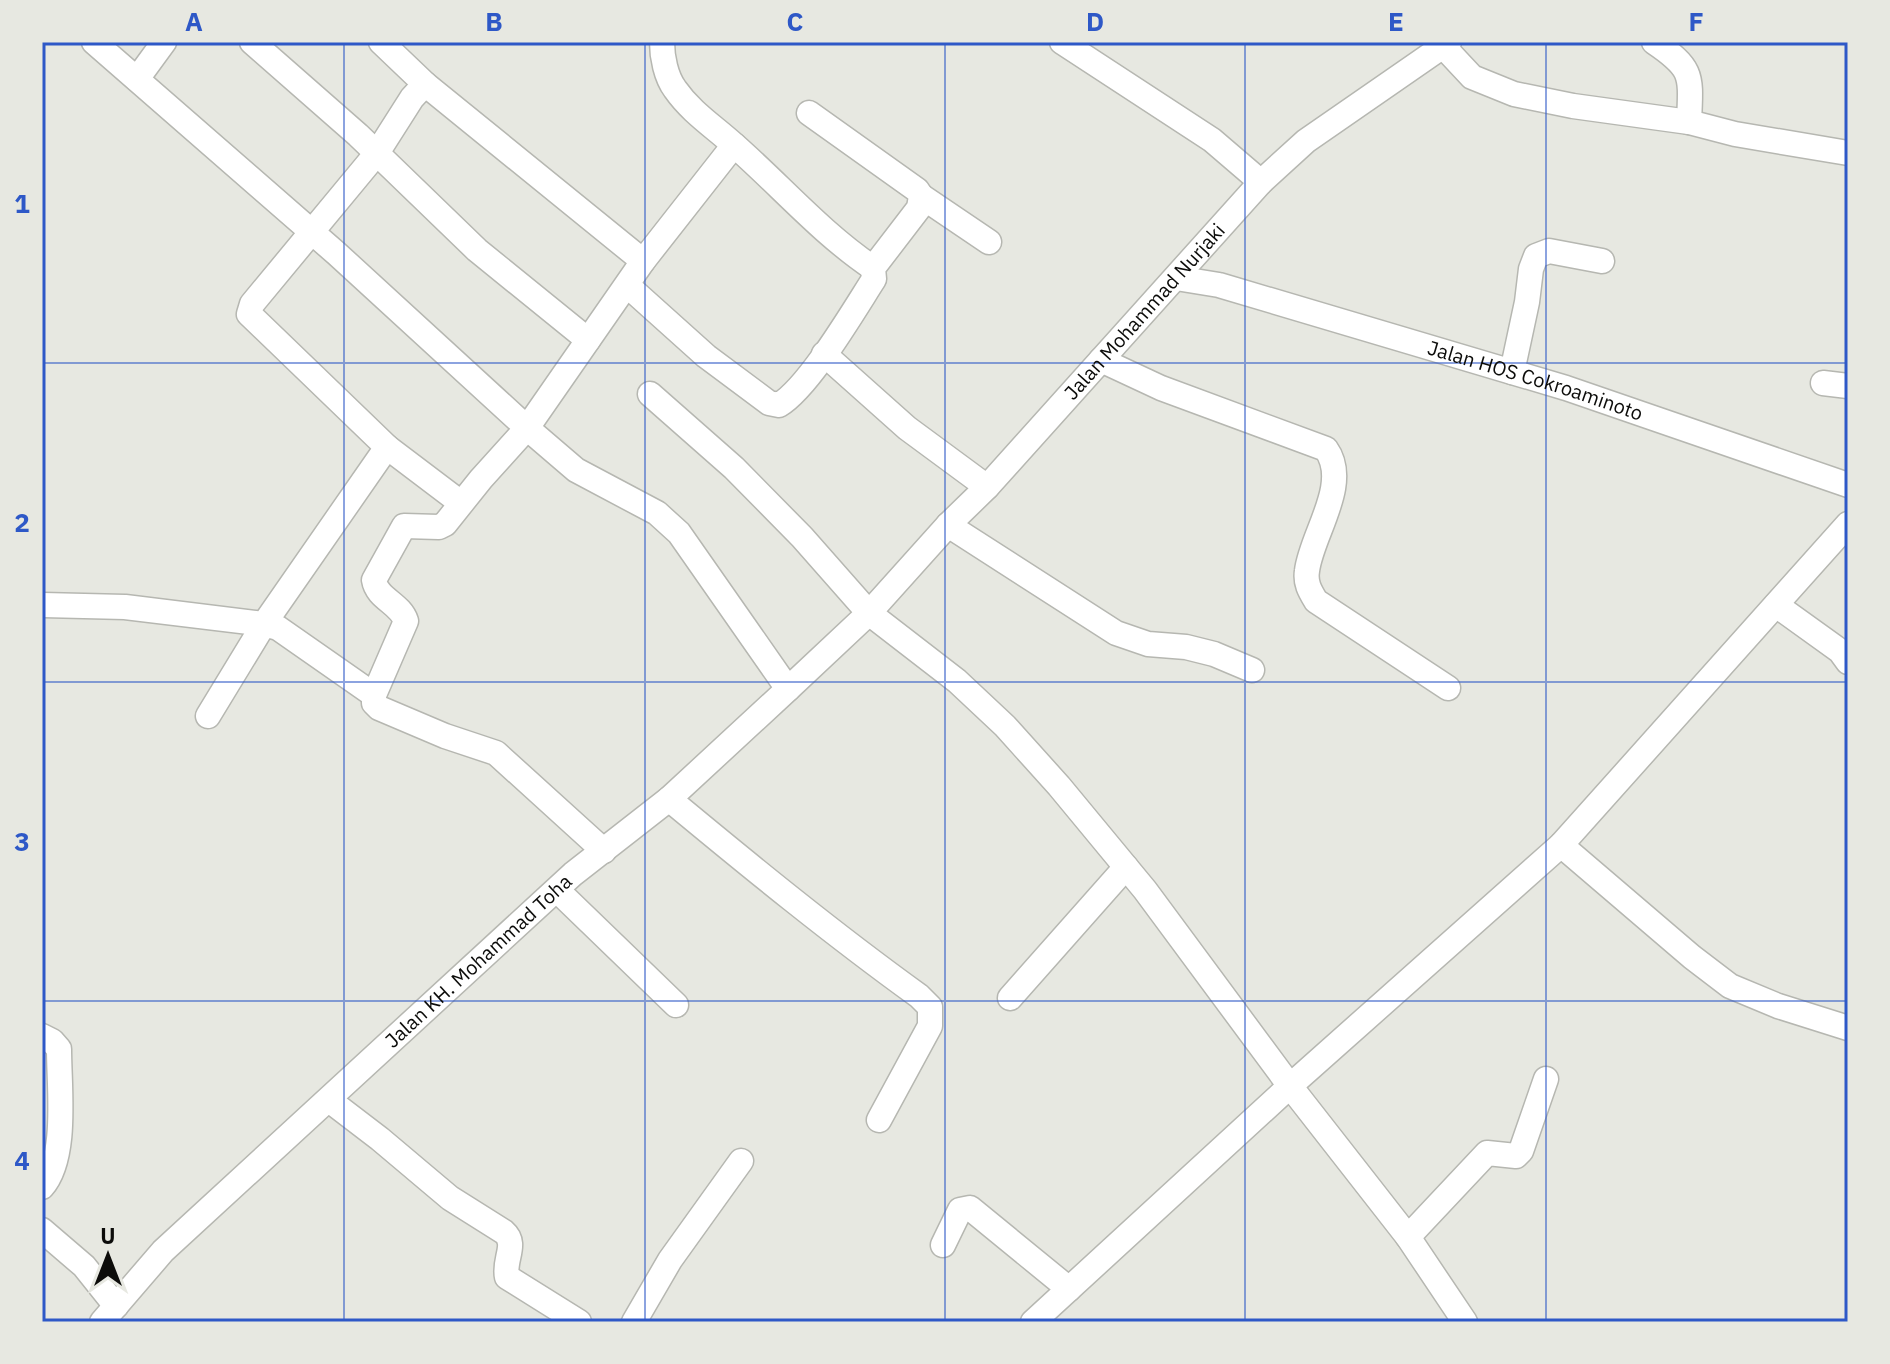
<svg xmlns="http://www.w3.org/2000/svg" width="1890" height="1364" viewBox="0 0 1890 1364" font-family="'IBM Plex Sans',sans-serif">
	<rect width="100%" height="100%" fill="#e7e8e1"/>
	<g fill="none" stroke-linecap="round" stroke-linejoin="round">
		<defs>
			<g id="minor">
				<path d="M94,42L336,253L527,428L576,470L657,513L679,533L788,689"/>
				<path d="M252,42L358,135L477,250L588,340"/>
				<path d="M381,42L425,84L412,98L377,153L252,304L249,314L387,447"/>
				<path d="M662,42C662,57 666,77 675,89C691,112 713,126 733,144C780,185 821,233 873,268"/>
				<path d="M1062,42L1212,140L1261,182"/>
				<path d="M1654,42C1694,69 1691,75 1689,122"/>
				<path d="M1443,46L1472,77L1514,94L1573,106L1689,122L1735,134L1848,153"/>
				<path d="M137,79L164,42"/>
				<path d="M425,84L643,261"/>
				<path d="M921,196L989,242"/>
				<path id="s1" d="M1176,278L1219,285L1566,388L1848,485"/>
				<path d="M628,286L706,356L769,403L779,405C809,387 854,310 874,279L873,268L919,208L921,196L917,190L809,113"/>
				<path d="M824,354L907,428L987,487"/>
				<path d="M1101,360L1161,388L1326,449C1351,484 1311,535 1307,571C1305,583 1310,591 1316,601L1448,688"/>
				<path d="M1512,372L1527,302L1531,269L1536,256L1549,251L1602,261"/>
				<path d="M1823,383L1848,386"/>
				<path d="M650,394L734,468L802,537L869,613L957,681L1005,726L1059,786L1145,890L1290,1086L1408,1237L1465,1322"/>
				<path d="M948,525L1116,633L1148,644L1186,647L1214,654L1252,670"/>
				<path d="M43,605L125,607L264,624L387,447L461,503"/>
				<path d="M1776,605L1840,651L1848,662"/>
				<path d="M208,716L264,624L278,628L374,695"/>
				<path d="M669,799C751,867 833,934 919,996L930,1007V1026L879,1120"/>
				<path d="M1561,845L1692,957L1730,986L1778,1006L1848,1028"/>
				<path d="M604,851L496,753L445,736L379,708L374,703V695L406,621C400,603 377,599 374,580L404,526L439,527L445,524L481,479L527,428L643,261L734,145"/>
				<path d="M557,890L676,1005"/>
				<path d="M1010,998L1126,867"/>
				<path d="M42,1036L52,1041L59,1049C59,1088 68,1158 42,1187"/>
				<path d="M329,1100L380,1139L450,1198L504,1232C518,1244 503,1260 507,1277L579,1322"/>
				<path d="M42,1230L84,1266L116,1306"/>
				<path d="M1408,1237L1487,1153L1516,1156L1521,1151L1546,1079"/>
				<path d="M943,1245L960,1210L970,1208L1069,1289"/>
				<path id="s2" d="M102,1322L163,1251L573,874L669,799L788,689L869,613L948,525L987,487L1261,182L1306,141L1449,42"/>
				<path d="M634,1322L670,1260L741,1161"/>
				<path d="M1033,1322L1290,1086L1561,845L1848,524"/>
			</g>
		</defs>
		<use href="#minor" stroke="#b6b7b1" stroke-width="27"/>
		<use href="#minor" stroke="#fff" stroke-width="24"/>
	</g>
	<path fill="none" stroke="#2e58c7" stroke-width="2" stroke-opacity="0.55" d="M344,42V1322M645,42V1322M945,42V1322M1245,42V1322M1546,42V1322M42,363H1848M42,682H1848M42,1001H1848"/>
	<g text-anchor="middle" stroke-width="7" stroke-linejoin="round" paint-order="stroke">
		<g font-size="20" fill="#0c0c0a" stroke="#e7e8e1">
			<text dy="7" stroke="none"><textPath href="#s2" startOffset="1454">Jalan Mohammad Nurjaki</textPath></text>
			<text dy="7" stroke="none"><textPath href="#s1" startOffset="374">Jalan HOS Cokroaminoto</textPath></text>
			<text dy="7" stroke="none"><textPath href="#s2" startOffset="522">Jalan KH. Mohammad Toha</textPath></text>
		</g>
	</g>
	<rect width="1890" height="1364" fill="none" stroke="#e7e8e1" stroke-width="88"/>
	<g transform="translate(108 1256)" stroke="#e7e8e1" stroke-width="6" paint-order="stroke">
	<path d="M0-6L14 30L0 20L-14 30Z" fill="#0c0c0a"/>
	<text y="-12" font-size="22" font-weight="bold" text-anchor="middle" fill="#0c0c0a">U</text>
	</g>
	<rect x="44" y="44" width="1802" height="1276" fill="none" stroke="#2e58c7" stroke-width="3"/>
	<g font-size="26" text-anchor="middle" font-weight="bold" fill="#2e58c7">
		<text x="194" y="31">A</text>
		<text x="494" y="31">B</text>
		<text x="795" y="31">C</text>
		<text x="1095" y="31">D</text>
		<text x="1396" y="31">E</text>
		<text x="1696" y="31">F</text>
		<text x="22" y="213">1</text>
		<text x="22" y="532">2</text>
		<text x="22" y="851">3</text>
		<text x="22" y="1170">4</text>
	</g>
</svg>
